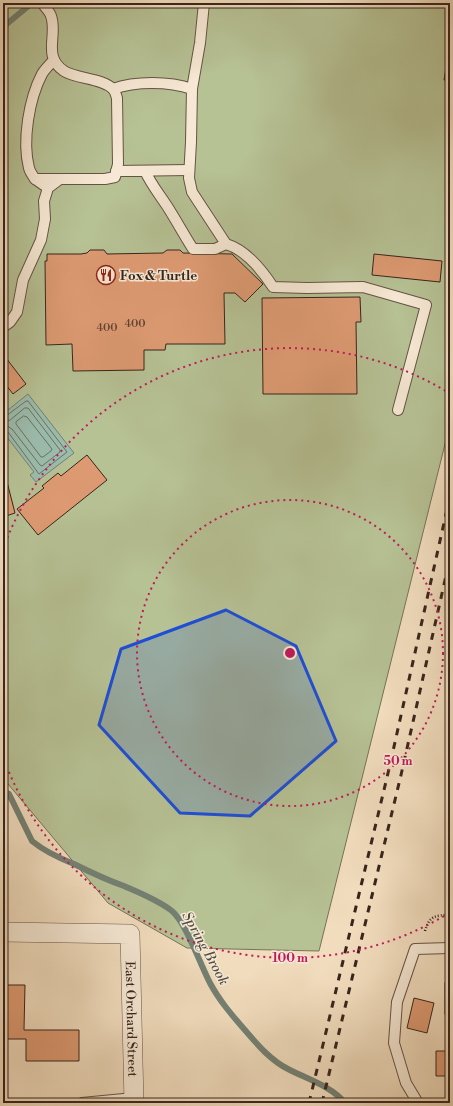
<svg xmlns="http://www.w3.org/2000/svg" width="453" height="1106" viewBox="0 0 453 1106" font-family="'Libre Bodoni',serif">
	<rect width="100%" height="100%" fill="#f1dcbd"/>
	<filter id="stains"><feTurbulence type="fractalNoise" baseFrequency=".005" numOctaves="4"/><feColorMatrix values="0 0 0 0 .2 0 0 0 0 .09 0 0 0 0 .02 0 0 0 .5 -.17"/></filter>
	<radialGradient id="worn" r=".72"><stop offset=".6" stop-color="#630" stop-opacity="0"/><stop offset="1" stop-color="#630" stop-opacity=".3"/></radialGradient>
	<path fill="#b6c194" stroke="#767358" d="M3,3H450V424L319,951L187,948L108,903L3,778Z"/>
	<path fill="#9bbcac" stroke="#738073" d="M28,394L74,453L36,482L30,475L34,472L3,432V414Z"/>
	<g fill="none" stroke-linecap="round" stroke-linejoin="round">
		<g stroke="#697064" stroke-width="1">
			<path d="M25,408H28L60,450V452L42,466L40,465L12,429L4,424L5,422L10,420Z"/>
			<path d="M24,416L27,417L52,449L51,451L43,457H41L16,424V422Z"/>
			<path d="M3,417L6,416L26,401H28L67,452L39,474L8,432L3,430"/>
		</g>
		<g stroke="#738073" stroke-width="6">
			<path d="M3,27L32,3"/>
			<path d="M3,791L9,794L32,841C44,851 59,858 74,864C90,872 107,880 124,886C140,893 158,900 172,911C186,923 200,964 210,983C219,1000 231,1014 244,1029C257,1044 270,1060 288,1069C307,1079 331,1086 345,1103"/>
		</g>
	</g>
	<g fill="#dd9a72" stroke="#37251d">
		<path d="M450,42V81L444,80Z"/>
		<path d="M90,250H104L107,254L163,253L167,250H180L183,253L232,254L263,284L245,302L235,293H224L225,344H166L165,350H144V370L73,371L72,344L46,345L45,261H47V254H81L87,253Z"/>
		<path d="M374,254L442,261L440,282L372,275Z"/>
		<path d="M360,297L361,322H356L357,394H263L262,298Z"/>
		<path d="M3,354L26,384L13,394L3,381Z"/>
		<path d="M87,455L107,480L38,535L17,509L44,488L42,486L58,473L61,476Z"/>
		<path d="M6,478L15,513L3,517V479Z"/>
		<rect x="445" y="983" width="5" height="31"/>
		<path d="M3,985H25L24,1030H79V1061H26V1039H3Z"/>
		<path d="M414,998L434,1003L427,1033L407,1028Z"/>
		<path d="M448,1032H450V1076H436V1051H447Z"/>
	</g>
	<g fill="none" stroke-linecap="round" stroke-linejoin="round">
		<defs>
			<g id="service">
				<path d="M42,3C45,7 50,12 51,16C58,35 42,56 64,71C76,79 103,78 113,89C115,91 116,95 117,98L118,164L115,177L105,179H60"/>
				<path d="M113,89C135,81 169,81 192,89L191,142L189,178L192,192L226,244C246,250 262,270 273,287L307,288L363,287L426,305L398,410"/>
				<path d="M192,89L200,43L204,3"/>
				<path d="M189,170L116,171H145C151,184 159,194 167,206C176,220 184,235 193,249H215L226,244"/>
				<path d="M35,179C33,176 30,172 29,168C22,141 29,99 42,74C45,69 50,64 54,60"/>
				<path d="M3,327L10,322L17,312L23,280L41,240L45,219L44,201L48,188L60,179H35L48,188"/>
				<path d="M82,1103L134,1098"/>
				<path d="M418,1103L406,1083L394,1043L397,1002L415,949L450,948"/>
			</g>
			<g id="minor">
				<path id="s1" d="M3,932L130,934L134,1103"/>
			</g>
		</defs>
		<use href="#service" stroke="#665345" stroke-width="12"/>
		<use href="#minor" stroke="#665345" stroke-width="20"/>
		<path stroke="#37251d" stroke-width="2.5" stroke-dasharray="1 2" stroke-linecap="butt" d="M425,931C429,916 436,915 450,915"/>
		<use href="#service" stroke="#f6e8d4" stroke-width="10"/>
		<use href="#minor" stroke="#f6e8d4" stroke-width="19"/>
		<g stroke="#37251d" stroke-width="3" stroke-dasharray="7 7" stroke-linecap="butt">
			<path d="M309,1103L389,769L450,496"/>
			<path d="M322,1103L401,775L450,558"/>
		</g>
	</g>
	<path fill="#1d4ed8" fill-opacity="0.2" stroke="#1d4ed8" stroke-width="3" stroke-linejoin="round" d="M226,610L296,646L336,741L250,816L180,813L99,725L121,649Z"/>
	<g fill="none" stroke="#c2185b" stroke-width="2" stroke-dasharray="2 4">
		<circle cx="290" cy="653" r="153"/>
		<path d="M449 913A305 305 0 0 1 3 757M3 549A305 305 0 0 1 449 393"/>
	</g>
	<defs>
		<symbol id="restaurant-ring" viewBox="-11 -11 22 22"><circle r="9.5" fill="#f6e8d4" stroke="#8f2418" stroke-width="1.5"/><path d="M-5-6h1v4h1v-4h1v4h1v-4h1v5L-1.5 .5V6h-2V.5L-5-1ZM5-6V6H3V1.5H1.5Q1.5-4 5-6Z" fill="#8f2418"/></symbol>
	</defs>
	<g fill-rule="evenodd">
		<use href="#restaurant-ring" x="95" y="264" width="22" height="22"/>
	</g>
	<g text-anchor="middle" stroke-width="3" stroke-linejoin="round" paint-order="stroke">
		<g font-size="11" fill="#604232">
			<text x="135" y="327">400</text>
			<text x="107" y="331">400</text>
		</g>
		<g font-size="13" font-weight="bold" fill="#37251d" stroke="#f6e8d4" text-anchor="start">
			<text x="120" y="280">Fox &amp; Turtle</text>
		</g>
		<g font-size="13" fill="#37251d" stroke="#f6e8d4">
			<text dy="5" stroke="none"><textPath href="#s1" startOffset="212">East Orchard Street</textPath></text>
		</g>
		<g font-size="14" font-style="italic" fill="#504b41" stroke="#f6e8d4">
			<text transform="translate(206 948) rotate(61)" y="5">Spring Brook</text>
		</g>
	</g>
	<circle cx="290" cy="653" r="6" fill="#c2185b" stroke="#f6e8d4" stroke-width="2"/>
	<g font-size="12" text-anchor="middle" font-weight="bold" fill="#c2185b" stroke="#f6e8d4" stroke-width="3" stroke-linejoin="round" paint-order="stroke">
		<text x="398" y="765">50 m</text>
		<text x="290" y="962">100 m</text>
	</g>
	<rect width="453" height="1106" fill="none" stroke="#f1dcbd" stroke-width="16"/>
	<rect x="4" y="4" width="445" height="1098" fill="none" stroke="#37251d" stroke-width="2"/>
	<rect x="8" y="8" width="437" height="1090" fill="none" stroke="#37251d"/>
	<rect width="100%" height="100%" filter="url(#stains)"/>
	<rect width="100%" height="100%" fill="url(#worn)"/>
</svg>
